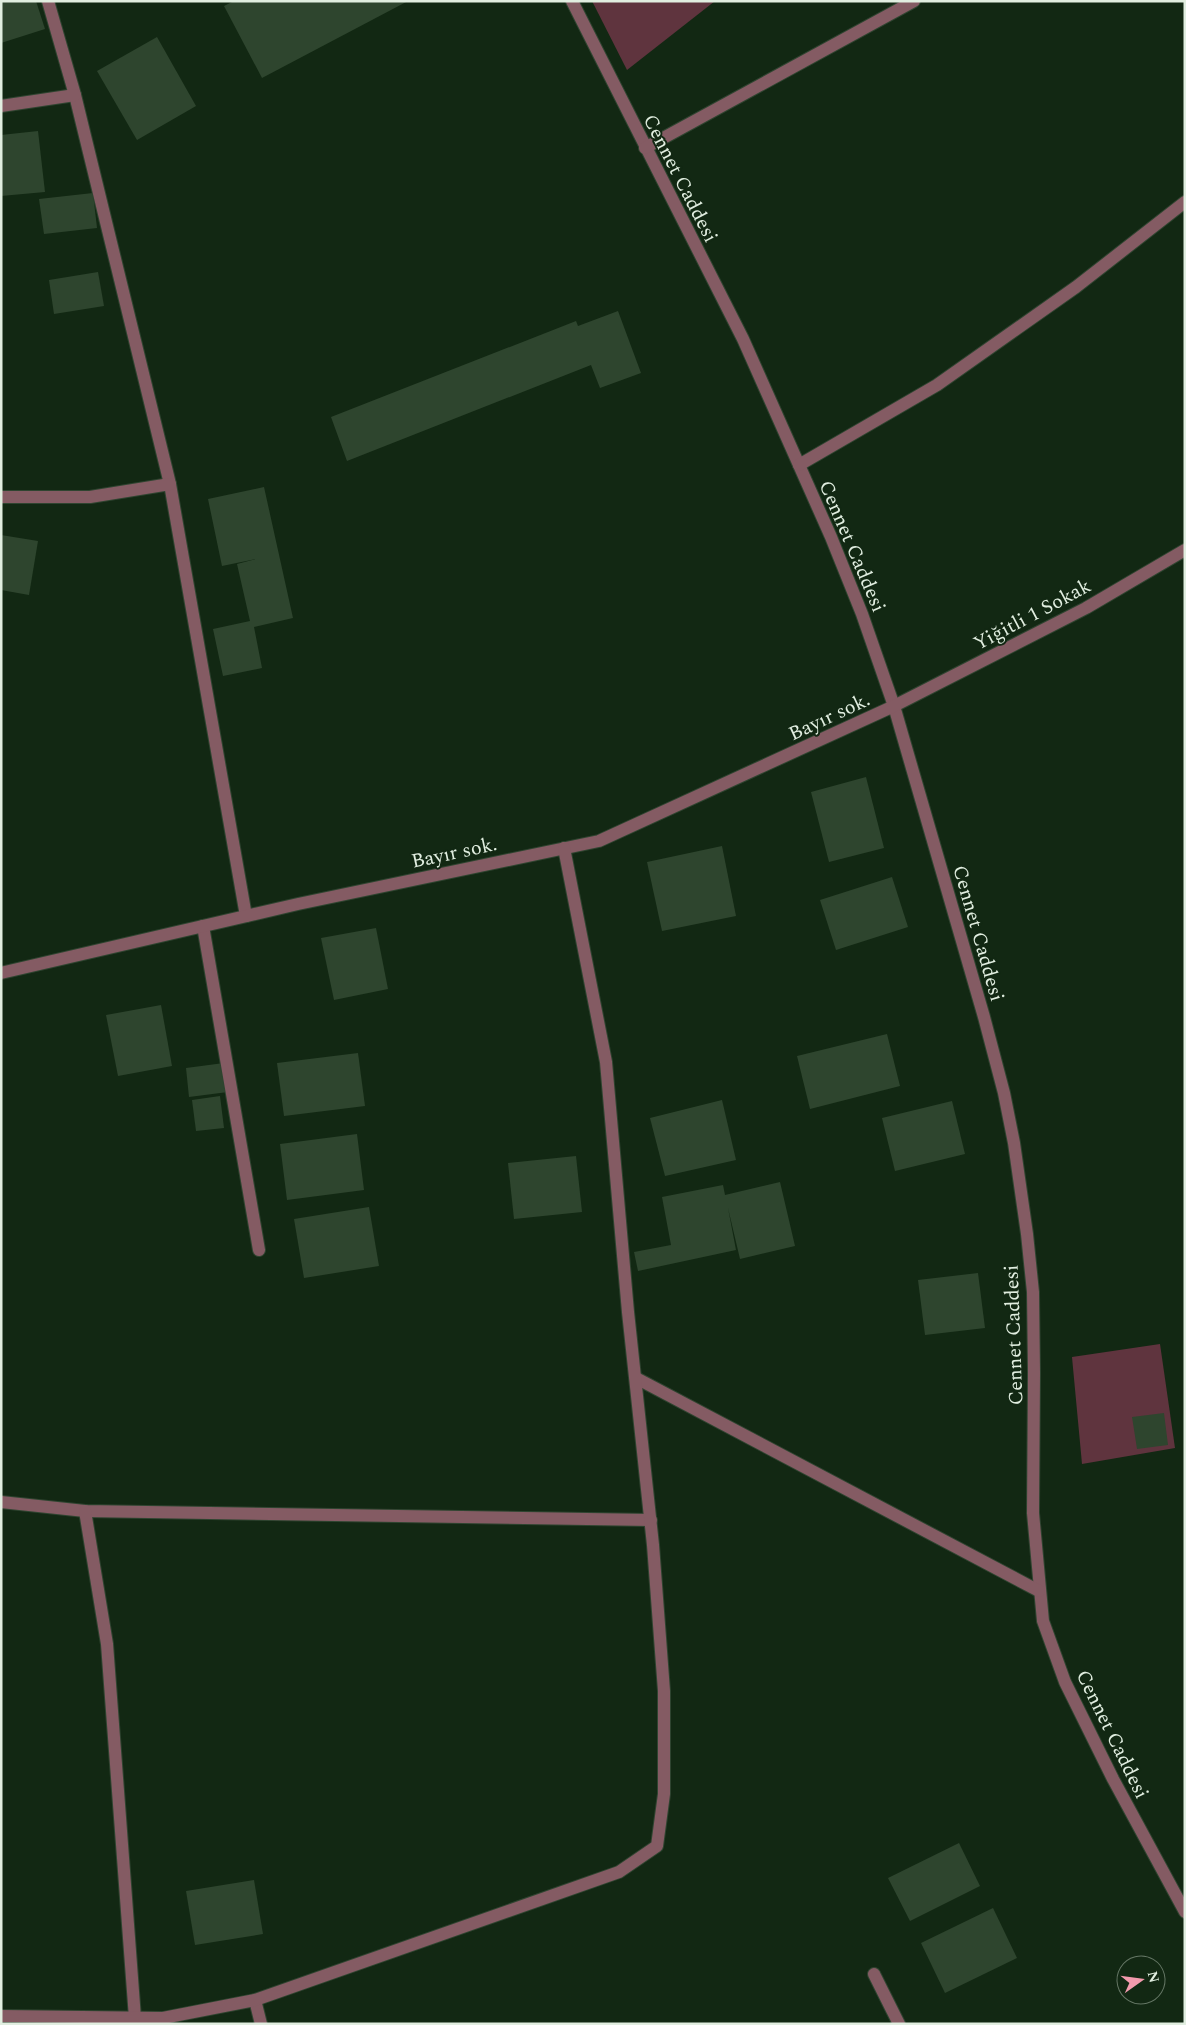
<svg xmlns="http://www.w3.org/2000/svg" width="1186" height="2025" viewBox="0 0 1186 2025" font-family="Spectral,serif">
	<rect width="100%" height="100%" fill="#122813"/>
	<g fill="#5f343e">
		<path d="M592,1H715L627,70Z"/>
		<path d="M1160,1344L1175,1448L1082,1464L1072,1357Z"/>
	</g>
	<g fill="#2e452e">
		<path d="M1,1H36L45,29L1,43Z"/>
		<path d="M234,1H408L262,78L224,6Z"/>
		<path d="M157,37L196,106L137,140L97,71Z"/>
		<path d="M38,131L45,192L1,196V135Z"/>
		<path d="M93,193L97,228L44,234L39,199Z"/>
		<path d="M98,272L104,306L54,314L49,280Z"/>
		<path d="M618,311L641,373L600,388L591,365L347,461L331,417L576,321L578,326Z"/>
		<path d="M264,487L293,618L254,627L262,668L223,676L213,629L250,621L237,564L256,559L222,566L208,499Z"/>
		<path d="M1,535L38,541L29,595L1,590Z"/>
		<path d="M866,777L884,848L829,862L811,792Z"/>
		<path d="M722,846L736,916L662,931L647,862Z"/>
		<path d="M892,877L908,927L836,950L820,900Z"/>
		<path d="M376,928L388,989L334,1000L321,938Z"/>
		<path d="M161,1005L172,1066L118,1076L106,1015Z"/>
		<path d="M887,1034L900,1086L810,1109L797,1056Z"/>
		<path d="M358,1053L365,1106L284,1116L277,1063Z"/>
		<path d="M224,1063L228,1092L189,1097L186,1068Z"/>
		<path d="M220,1096L224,1128L196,1131L192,1100Z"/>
		<path d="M722,1100L736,1160L665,1176L650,1118Z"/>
		<path d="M952,1101L965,1154L895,1171L882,1118Z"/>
		<path d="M357,1134L364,1190L287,1200L280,1144Z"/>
		<path d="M576,1156L582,1212L514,1219L508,1163Z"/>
		<path d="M780,1182L795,1246L740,1259L728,1208L736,1250L638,1271L634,1252L671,1245L662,1197L723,1185L725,1195Z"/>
		<path d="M369,1207L379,1266L304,1278L294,1219Z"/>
		<path d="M978,1273L985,1328L925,1335L918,1280Z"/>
		<path d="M1164,1413L1168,1445L1137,1449L1132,1417Z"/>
		<path d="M959,1843L980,1886L910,1921L888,1878Z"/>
		<path d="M254,1880L263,1934L195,1945L186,1891Z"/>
		<path d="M993,1908L1017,1958L945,1993L921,1943Z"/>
	</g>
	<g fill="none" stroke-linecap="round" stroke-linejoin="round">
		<defs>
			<g id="minor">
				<path d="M48,1L75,95L170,484L246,916"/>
				<path d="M572,1L743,339L831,537L862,614L894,706L984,1017L1004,1093L1014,1143L1027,1234L1033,1292L1034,1373L1033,1513L1043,1621L1065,1682L1113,1779L1185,1912"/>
				<path d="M1,106L75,95"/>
				<path d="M645,148L914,1"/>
				<path d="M799,465L937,385L1076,287L1185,202"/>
				<path d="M1,497H90L170,484"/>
				<path d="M203,926L259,1250"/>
				<path d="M1,973L298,904L599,841L894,706L1086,608L1185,550"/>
				<path d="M636,1378L1039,1591"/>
				<path d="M1,1502L85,1511L651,1520"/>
				<path d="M85,1511L107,1644L135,2018"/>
				<path d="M874,1974L899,2024"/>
				<path d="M255,2000L261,2024"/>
				<path d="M1,2016L163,2018L255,2000L619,1872L657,1846L664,1794V1691L653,1545L628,1312L606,1062L564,848"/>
			</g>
		</defs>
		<use href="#minor" stroke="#2f4430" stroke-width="14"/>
		<use href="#minor" stroke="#845b63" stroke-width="12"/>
	</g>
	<g text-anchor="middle" stroke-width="4" stroke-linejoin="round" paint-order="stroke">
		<g font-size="20" fill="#e1eee0" stroke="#122813">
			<text transform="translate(681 178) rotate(63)" y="7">Cennet Caddesi</text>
			<text transform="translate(853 546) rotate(67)" y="7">Cennet Caddesi</text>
			<text transform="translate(1032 614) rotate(-28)" y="7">Yiğitli 1 Sokak</text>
			<text transform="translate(829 716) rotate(-25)" y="7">Bayır sok.</text>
			<text transform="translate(454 852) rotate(-12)" y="7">Bayır sok.</text>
			<text transform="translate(979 933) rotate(74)" y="7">Cennet Caddesi</text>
			<text transform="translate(1013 1335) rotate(-92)" y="7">Cennet Caddesi</text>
			<text transform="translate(1113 1734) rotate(64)" y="7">Cennet Caddesi</text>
		</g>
	</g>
	<rect width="1186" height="2025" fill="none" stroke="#e1eee0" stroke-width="5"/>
	<g transform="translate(1141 1980) rotate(76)"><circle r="24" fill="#122813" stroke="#657765"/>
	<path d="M0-4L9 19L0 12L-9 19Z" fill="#f29aad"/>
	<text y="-8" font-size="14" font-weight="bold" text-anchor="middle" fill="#e1eee0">N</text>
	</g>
</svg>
